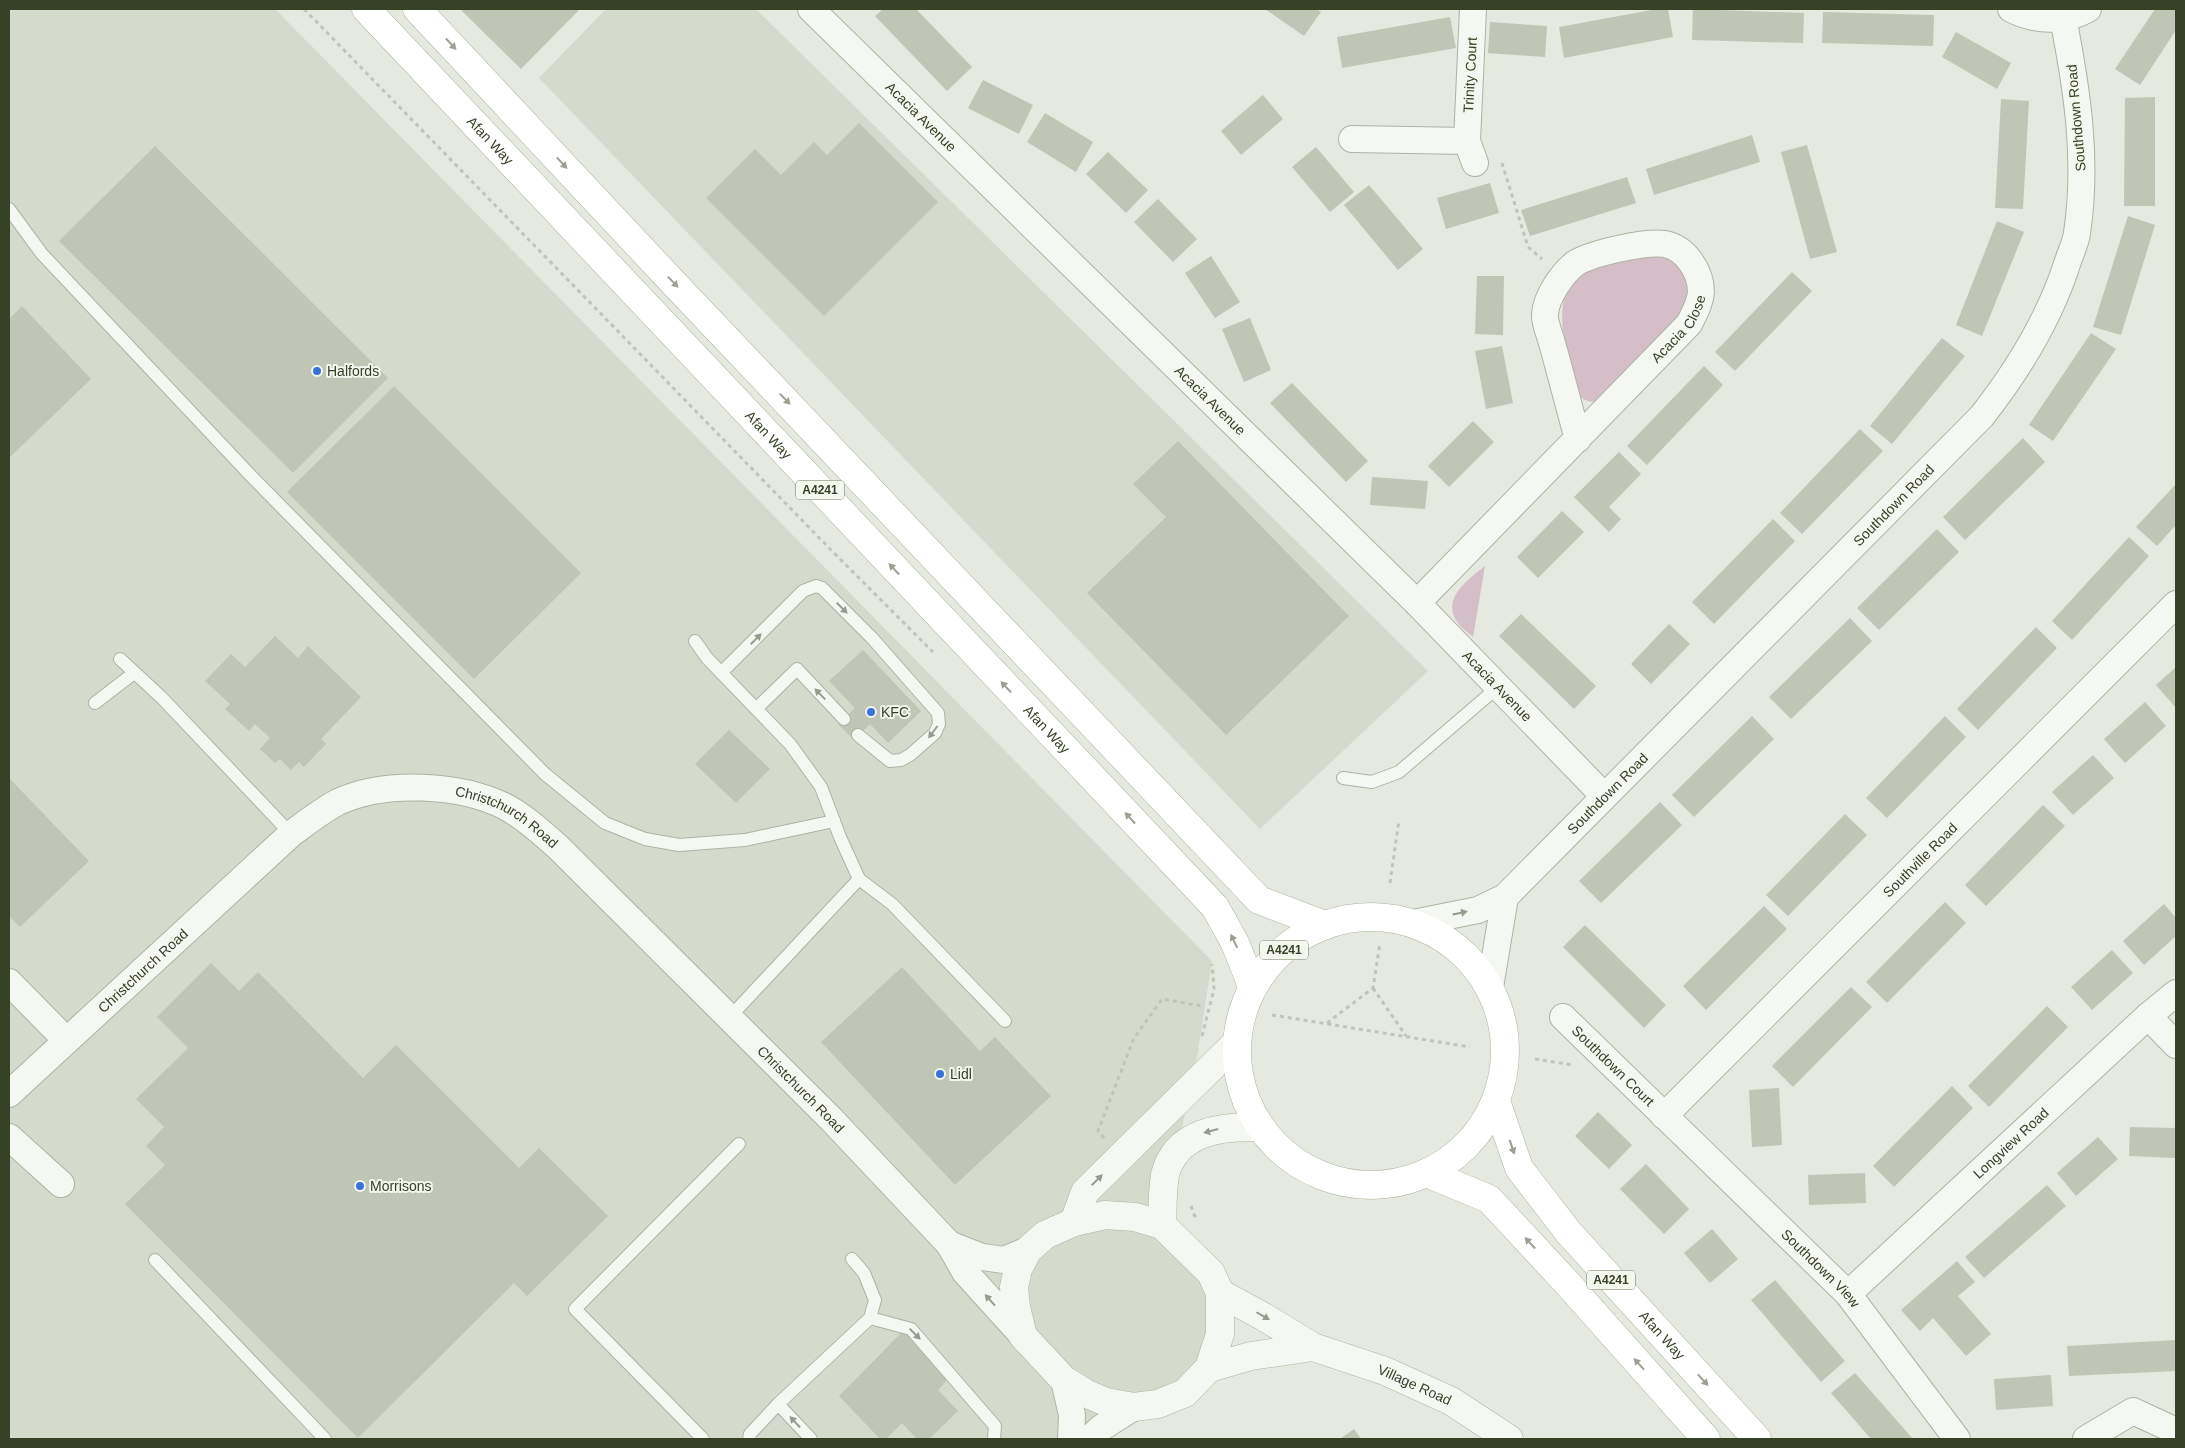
<svg xmlns="http://www.w3.org/2000/svg" width="2185" height="1448" viewBox="0 0 2185 1448" font-family="Helvetica,sans-serif">
	<rect width="100%" height="100%" fill="#e5e9df"/>
	<g fill="#d5dbcc">
		<path d="M9,9H275L1212,961L1198,1051L1162,1225L1220,1293L1209,1368L1093,1439H9Z"/>
		<path d="M606,9H756L1428,671L1260,829L539,78Z"/>
	</g>
	<g fill="#d4bfc8">
		<path d="M1647,250C1685,261 1689,272 1691,309L1601,402C1587,402 1582,401 1575,389C1568,354 1547,298 1581,272C1590,266 1634,255 1647,250Z"/>
		<path d="M1485,566L1473,637C1467,632 1460,627 1456,620C1442,597 1470,578 1485,566Z"/>
	</g>
	<g fill="#bfc6b5">
		<path d="M460,9H580L521,69Z"/>
		<path d="M883,9H916L972,67L947,91L875,16Z"/>
		<path d="M1265,9H1316L1321,12L1304,36Z"/>
		<path d="M1657,9H1668L1673,37L1564,58L1559,27Z"/>
		<path d="M1693,9L1804,13L1803,43L1692,40Z"/>
		<path d="M2155,9H2176V30L2140,85L2115,69Z"/>
		<path d="M1823,12L1934,15L1933,46L1822,43Z"/>
		<path d="M1450,17L1456,48L1342,68L1337,37Z"/>
		<path d="M1490,22L1547,26L1545,57L1488,53Z"/>
		<path d="M1956,32L2011,63L1997,89L1942,57Z"/>
		<path d="M983,80L1033,105L1019,134L968,108Z"/>
		<path d="M1263,95L1283,119L1241,155L1221,131Z"/>
		<path d="M2155,97V206H2124L2125,98Z"/>
		<path d="M2001,99L2029,101L2023,209L1995,208Z"/>
		<path d="M1045,113L1093,142L1076,172L1027,142Z"/>
		<path d="M859,123L938,202L824,316L706,198L755,149L781,175L814,142L827,155Z"/>
		<path d="M1752,135L1760,162L1654,195L1646,169Z"/>
		<path d="M1807,145L1837,252L1810,259L1781,152Z"/>
		<path d="M155,146L388,378L293,473L59,241Z"/>
		<path d="M1316,147L1354,192L1330,212L1292,167Z"/>
		<path d="M1108,152L1148,190L1126,213L1086,174Z"/>
		<path d="M1627,177L1636,203L1530,236L1521,210Z"/>
		<path d="M1490,183L1499,213L1446,229L1437,198Z"/>
		<path d="M1369,185L1423,249L1398,270L1344,205Z"/>
		<path d="M1158,199L1197,239L1173,262L1134,222Z"/>
		<path d="M2128,216L2155,225L2121,335L2093,327Z"/>
		<path d="M1997,221L2024,232L1982,336L1956,325Z"/>
		<path d="M1211,256L1240,302L1215,318L1185,273Z"/>
		<path d="M1792,272L1812,291L1735,371L1715,352Z"/>
		<path d="M1477,276H1504L1503,335L1475,334Z"/>
		<path d="M22,306L91,379L9,458V319Z"/>
		<path d="M1250,318L1271,370L1244,382L1222,329Z"/>
		<path d="M2091,333L2116,349L2053,441L2029,425Z"/>
		<path d="M1942,338L1965,356L1892,444L1870,426Z"/>
		<path d="M1502,346L1513,403L1486,409L1475,351Z"/>
		<path d="M1704,366L1723,385L1647,465L1627,446Z"/>
		<path d="M1292,383L1368,461L1346,482L1270,403Z"/>
		<path d="M394,386L581,573L474,679L287,492Z"/>
		<path d="M1473,421L1494,442L1449,487L1428,466Z"/>
		<path d="M1860,429L1883,451L1802,534L1780,513Z"/>
		<path d="M2023,438L2045,462L1965,540L1943,517Z"/>
		<path d="M1178,441L1349,616L1226,735L1087,593L1166,517L1133,484Z"/>
		<path d="M1619,452L1641,474L1609,507L1621,519L1609,532L1574,497Z"/>
		<path d="M1372,477L1428,481L1425,509L1370,505Z"/>
		<path d="M2176,484V525L2157,546L2136,527Z"/>
		<path d="M1562,511L1584,532L1538,578L1517,557Z"/>
		<path d="M1773,519L1795,541L1714,624L1692,602Z"/>
		<path d="M1937,529L1959,552L1879,630L1857,608Z"/>
		<path d="M2129,537L2149,556L2072,640L2052,621Z"/>
		<path d="M1521,614L1596,686L1574,709L1499,636Z"/>
		<path d="M1850,618L1872,641L1791,719L1769,697Z"/>
		<path d="M1669,624L1690,644L1651,684L1631,664Z"/>
		<path d="M2036,627L2057,648L1978,730L1957,709Z"/>
		<path d="M275,636L298,658L308,646L361,697L321,739L326,744L304,767L299,762L291,770L280,759L275,763L260,749L270,738L255,724L249,731L225,709L230,704L205,681L231,654L245,667Z"/>
		<path d="M863,650L921,711L888,743L870,724L854,740L838,724L855,708L829,681Z"/>
		<path d="M2176,667V708L2156,685Z"/>
		<path d="M2145,702L2166,726L2125,763L2104,739Z"/>
		<path d="M1752,716L1774,739L1694,817L1672,795Z"/>
		<path d="M1945,716L1966,737L1887,818L1866,798Z"/>
		<path d="M729,730L770,769L736,803L695,764Z"/>
		<path d="M2093,755L2114,778L2073,815L2052,792Z"/>
		<path d="M9,778L89,861L20,927L9,916Z"/>
		<path d="M1660,802L1682,825L1601,903L1579,881Z"/>
		<path d="M2043,805L2065,826L1986,906L1965,885Z"/>
		<path d="M1845,814L1867,835L1788,916L1766,895Z"/>
		<path d="M1945,902L1966,923L1887,1003L1866,982Z"/>
		<path d="M2164,904L2176,918V936L2144,965L2123,941Z"/>
		<path d="M1764,906L1787,929L1706,1010L1683,986Z"/>
		<path d="M1585,925L1666,1005L1644,1028L1563,947Z"/>
		<path d="M2112,950L2133,973L2092,1010L2071,987Z"/>
		<path d="M211,963L239,991L258,972L363,1078L396,1045L519,1168L539,1148L608,1216L527,1296L514,1283L358,1438L125,1204L165,1165L146,1146L164,1127L136,1099L188,1048L157,1017Z"/>
		<path d="M902,967L980,1051L995,1037L1051,1096L955,1185L821,1042Z"/>
		<path d="M1851,987L1872,1007L1793,1087L1772,1066Z"/>
		<path d="M2047,1006L2068,1027L1989,1107L1968,1086Z"/>
		<path d="M1952,1086L1973,1108L1894,1187L1873,1166Z"/>
		<path d="M1779,1088L1782,1145L1752,1147L1749,1090Z"/>
		<path d="M1598,1112L1632,1145L1609,1169L1575,1136Z"/>
		<path d="M2130,1127L2176,1128V1158L2129,1156Z"/>
		<path d="M2098,1137L2118,1159L2076,1196L2057,1173Z"/>
		<path d="M1646,1164L1689,1209L1664,1234L1620,1189Z"/>
		<path d="M1865,1173L1866,1203L1809,1205L1808,1175Z"/>
		<path d="M2047,1185L2066,1206L1984,1278L1965,1257Z"/>
		<path d="M1712,1229L1738,1259L1710,1283L1684,1253Z"/>
		<path d="M1957,1261L1975,1282L1958,1296L1991,1334L1966,1356L1933,1318L1920,1331L1901,1310Z"/>
		<path d="M1775,1280L1845,1361L1821,1382L1751,1300Z"/>
		<path d="M910,1324L955,1371L938,1390L958,1411L929,1439H917L902,1423L886,1439H880L839,1396Z"/>
		<path d="M2176,1340V1371L2069,1376L2067,1346Z"/>
		<path d="M1855,1373L1913,1439H1871L1831,1393Z"/>
		<path d="M2051,1375L2053,1406L1996,1410L1994,1379Z"/>
		<path d="M1354,1429L1361,1439H1340Z"/>
	</g>
	<g fill="none" stroke-linecap="round" stroke-linejoin="round">
		<defs>
			<g id="service">
				<path d="M9,209L42,254L252,477L545,774L605,823L645,839L679,845L745,840L834,821"/>
				<path d="M695,641L707,658L790,744L821,787L840,837L859,879L892,904L1005,1021"/>
				<path d="M120,659L162,698L291,834"/>
				<path d="M721,673L803,591L816,586L822,588L872,638L938,713L939,724L935,733L910,755L901,760L890,761L858,735"/>
				<path d="M95,703L134,673"/>
				<path d="M756,709L797,669L844,719"/>
				<path d="M1343,778L1372,782L1399,772L1498,687"/>
				<path d="M729,1018L859,879"/>
				<path d="M155,1260L325,1439"/>
				<path d="M870,1318L911,1329L995,1426L994,1439"/>
				<path d="M778,1404L811,1439"/>
				<path d="M703,1439L575,1309L739,1144"/>
				<path d="M749,1439L750,1434L778,1404L870,1318L875,1300L864,1273L852,1259"/>
			</g>
			<g id="minor">
				<path id="s1" d="M811,9L1417,603L1604,796"/>
				<path d="M1473,9L1467,141L1475,163"/>
				<path d="M2011,9C2035,21 2064,23 2088,9"/>
				<path d="M1352,139L1467,141"/>
				<path id="s2" d="M1417,603L1689,324C1694,314 1700,304 1701,292C1701,272 1686,248 1665,244C1646,241 1592,253 1576,263C1563,272 1546,297 1545,314C1544,322 1550,335 1552,343C1561,375 1569,407 1578,439"/>
				<path id="s3" d="M1413,923L1478,910L1505,897L1982,416C2018,370 2050,318 2068,261C2071,252 2076,242 2077,233C2088,160 2077,89 2063,18"/>
				<path d="M9,982L66,1040"/>
				<path d="M1490,987L1505,897"/>
				<path d="M2148,1016L2176,1045"/>
				<path id="s4" d="M1563,1017L1848,1294L1957,1439"/>
				<path id="s5" d="M9,1094L291,834C306,823 321,811 338,802C385,780 461,784 506,807C525,817 542,833 558,847L831,1119L949,1244L965,1272L1023,1336"/>
				<path id="s6" d="M1664,1116L2176,604"/>
				<path d="M9,1137L61,1184"/>
				<path d="M949,1244L982,1257L1004,1260L1028,1250"/>
				<path id="s7" d="M1848,1294L2148,1016L2176,993"/>
				<path d="M1064,1380L1072,1415L1071,1439"/>
				<path d="M1089,1439L1101,1428L1134,1407"/>
				<path d="M2086,1439L2133,1411L2176,1431"/>
			</g>
			<g id="tertiary">
				<path d="M1105,1215L1135,1217L1162,1225L1211,1273L1220,1293V1334L1209,1368L1185,1393L1158,1404L1134,1407L1106,1402L1085,1393L1064,1380L1023,1336L1016,1307L1014,1287L1018,1269L1028,1250L1045,1235L1074,1222Z"/>
				<path d="M1074,1222L1085,1192L1236,1043"/>
				<path d="M1162,1225C1163,1209 1162,1191 1165,1175C1176,1131 1222,1126 1259,1127"/>
				<path id="s8" d="M1220,1293L1264,1317L1313,1347L1385,1371L1451,1401L1509,1439"/>
				<path d="M1209,1368L1251,1356L1313,1347"/>
			</g>
			<g id="primary">
				<path id="s9" d="M366,9L1215,907L1235,943L1252,986"/>
				<path d="M417,9L667,276L1259,900L1325,925"/>
				<circle cx="1371" cy="1051" r="134"/>
				<path id="s10" d="M1496,1101L1519,1168L1569,1233L1757,1439"/>
				<path d="M1427,1173L1489,1199L1568,1284L1706,1439"/>
			</g>
		</defs>
		<use href="#service" stroke="#adb3a4" stroke-width="14"/>
		<use href="#minor" stroke="#adb3a4" stroke-width="28"/>
		<use href="#tertiary" stroke="#adb3a4" stroke-width="29"/>
		<use href="#primary" stroke="#acb69d" stroke-width="29"/>
		<g stroke="#c0c4b9" stroke-width="3" stroke-dasharray="4 4" stroke-linecap="butt">
			<path d="M304,9L833,552L933,652"/>
			<path d="M1502,163L1528,247L1542,259"/>
			<path d="M1390,883L1399,820"/>
			<path d="M1373,988L1406,1036"/>
			<path d="M1272,1015L1470,1047"/>
			<path d="M1327,1023L1373,988L1380,943"/>
			<path d="M1202,1036L1214,989L1212,964"/>
			<path d="M1535,1059L1573,1065"/>
			<path d="M1104,1138L1098,1131L1134,1038L1162,999L1202,1006"/>
			<path d="M1191,1206L1196,1219"/>
		</g>
		<use href="#service" stroke="#f5f7f2" stroke-width="12"/>
		<use href="#minor" stroke="#f5f7f2" stroke-width="26"/>
		<use href="#tertiary" stroke="#f5f7f2" stroke-width="28"/>
		<use href="#primary" stroke="#fff" stroke-width="28"/>
	</g>
	<defs><path id="oneway-solid" d="M-6-.8H1V-3.2L6.5 0L1 3.2V.8H-6Z" transform="scale(1.25)"/></defs>
	<g fill="#9aa092">
		<use href="#oneway-solid" transform="translate(451 44) rotate(47)"/>
		<use href="#oneway-solid" transform="translate(562 163) rotate(47)"/>
		<use href="#oneway-solid" transform="translate(673 282) rotate(46)"/>
		<use href="#oneway-solid" transform="translate(785 399) rotate(46)"/>
		<use href="#oneway-solid" transform="translate(894 569) rotate(-133)"/>
		<use href="#oneway-solid" transform="translate(1006 687) rotate(-133)"/>
		<use href="#oneway-solid" transform="translate(1130 818) rotate(-133)"/>
		<use href="#oneway-solid" transform="translate(1234 941) rotate(-116)"/>
		<use href="#oneway-solid" transform="translate(1512 1147) rotate(71)"/>
		<use href="#oneway-solid" transform="translate(1530 1243) rotate(-133)"/>
		<use href="#oneway-solid" transform="translate(1639 1364) rotate(-132)"/>
		<use href="#oneway-solid" transform="translate(1703 1380) rotate(47)"/>
	</g>
	<g fill="#969c8c">
		<use href="#oneway-solid" transform="translate(842 608) rotate(45)"/>
		<use href="#oneway-solid" transform="translate(756 639) rotate(-45)"/>
		<use href="#oneway-solid" transform="translate(820 694) rotate(-134)"/>
		<use href="#oneway-solid" transform="translate(933 732) rotate(127)"/>
		<use href="#oneway-solid" transform="translate(1460 913) rotate(-12)"/>
		<use href="#oneway-solid" transform="translate(1211 1131) rotate(165)"/>
		<use href="#oneway-solid" transform="translate(1097 1180) rotate(-45)"/>
		<use href="#oneway-solid" transform="translate(990 1300) rotate(-132)"/>
		<use href="#oneway-solid" transform="translate(1263 1316) rotate(30)"/>
		<use href="#oneway-solid" transform="translate(915 1334) rotate(45)"/>
		<use href="#oneway-solid" transform="translate(795 1422) rotate(-133)"/>
	</g>
	<g fill="#3972d9" stroke="#f3f7ee" stroke-width="2">
		<circle cx="317" cy="371" r="5"/>
		<circle cx="871" cy="712" r="5"/>
		<circle cx="940" cy="1074" r="5"/>
		<circle cx="360" cy="1186" r="5"/>
	</g>
	<g text-anchor="middle" stroke-width="4" stroke-linejoin="round" paint-order="stroke">
		<g fill="#f3f7ee" stroke="#6f7862" stroke-width="1">
			<rect x="796" y="480.5" width="48" height="19" rx="4"/>
			<rect x="1260" y="940.5" width="48" height="19" rx="4"/>
			<rect x="1587" y="1270.5" width="48" height="19" rx="4"/>
		</g>
		<g font-size="12" font-weight="bold" fill="#364126">
			<text x="820" y="494">A4241</text>
			<text x="1284" y="954">A4241</text>
			<text x="1611" y="1284">A4241</text>
		</g>
		<g font-size="14" fill="#364126" stroke="#f3f7ee">
			<text transform="translate(1470 75) rotate(-87)" y="5">Trinity Court</text>
			<text dy="5" stroke="none"><textPath href="#s1" startOffset="154">Acacia Avenue</textPath></text>
			<text transform="translate(2076 118) rotate(-95)" y="5">Southdown Road</text>
			<text dy="5" stroke="none"><textPath href="#s9" startOffset="181">Afan Way</textPath></text>
			<text dy="5" stroke="none"><textPath href="#s2" startOffset="380">Acacia Close</textPath></text>
			<text dy="5" stroke="none"><textPath href="#s1" startOffset="559">Acacia Avenue</textPath></text>
			<text dy="5" stroke="none"><textPath href="#s9" startOffset="586">Afan Way</textPath></text>
			<text dy="5" stroke="none"><textPath href="#s3" startOffset="648">Southdown Road</textPath></text>
			<text dy="5" stroke="none"><textPath href="#s1" startOffset="964">Acacia Avenue</textPath></text>
			<text dy="5" stroke="none"><textPath href="#s9" startOffset="991">Afan Way</textPath></text>
			<text dy="5" stroke="none"><textPath href="#s3" startOffset="242">Southdown Road</textPath></text>
			<text dy="5" stroke="none"><textPath href="#s5" startOffset="618">Christchurch Road</textPath></text>
			<text dy="5" stroke="none"><textPath href="#s6" startOffset="362">Southville Road</textPath></text>
			<text dy="5" stroke="none"><textPath href="#s5" startOffset="182">Christchurch Road</textPath></text>
			<text dy="5" stroke="none"><textPath href="#s4" startOffset="70">Southdown Court</textPath></text>
			<text dy="5" stroke="none"><textPath href="#s5" startOffset="1022">Christchurch Road</textPath></text>
			<text dy="5" stroke="none"><textPath href="#s7" startOffset="222">Longview Road</textPath></text>
			<text dy="5" stroke="none"><textPath href="#s4" startOffset="360">Southdown View</textPath></text>
			<text dy="5" stroke="none"><textPath href="#s10" startOffset="291">Afan Way</textPath></text>
			<text dy="5" stroke="none"><textPath href="#s8" startOffset="216">Village Road</textPath></text>
		</g>
		<g font-size="14" fill="#364126" stroke="#f3f7ee" text-anchor="start">
			<text x="327" y="376">Halfords</text>
			<text x="881" y="717">KFC</text>
			<text x="950" y="1079">Lidl</text>
			<text x="370" y="1191">Morrisons</text>
		</g>
	</g>
	<rect width="2185" height="1448" fill="none" stroke="#364126" stroke-width="20"/>
</svg>
